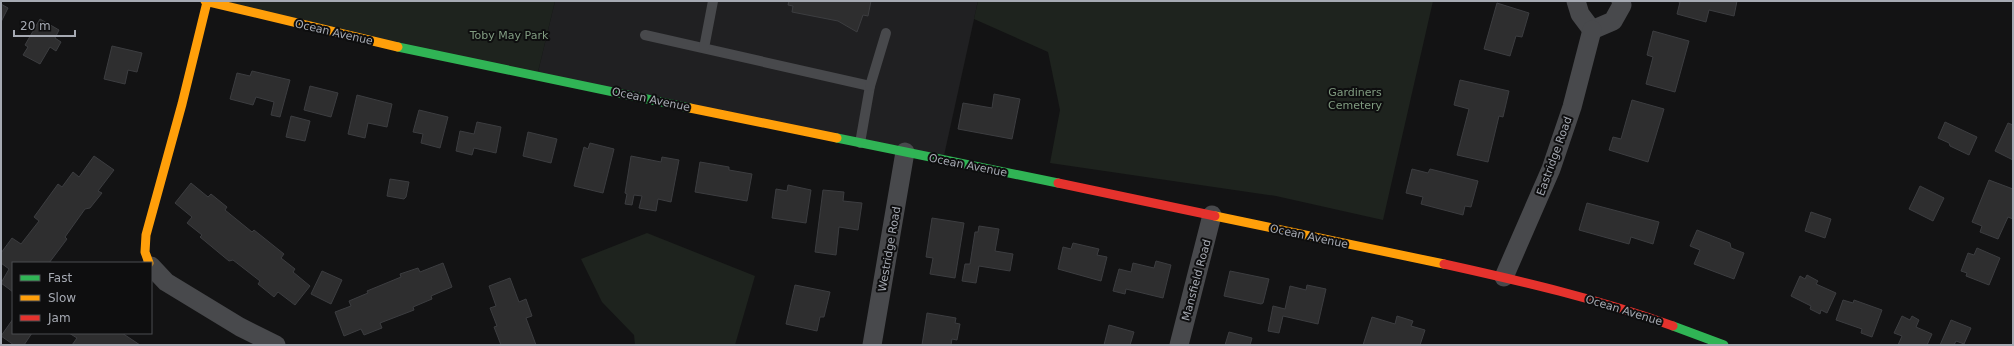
<svg xmlns="http://www.w3.org/2000/svg" width="2014" height="346" viewBox="0 0 2014 346" font-family="'DejaVu Sans',sans-serif">
	<rect width="100%" height="100%" fill="#131314"/>
	<path fill="#202022" d="M555,1H978L943,160L537,76Z"/>
	<g fill="#1e231e">
		<path d="M205,1H555L537,76Z"/>
		<path d="M978,1H1433L1383,220L1276,196L1050,163L1060,110L1048,52L974,19Z"/>
		<path d="M647,233L755,276L735,345H635L634,335L602,302L581,259Z"/>
	</g>
	<g fill="#2e2e2f" stroke="#3c3d40">
		<path d="M789,1H871L868,16L863,15L857,32L838,21L792,12L793,6L788,5Z"/>
		<path d="M1675,1H1737L1734,16L1709,10L1706,22L1677,14L1680,2Z"/>
		<path d="M1497,3L1529,13L1522,37L1516,36L1510,56L1484,49Z"/>
		<path d="M1,4L8,8L1,22Z"/>
		<path d="M40,19L59,30L55,38L61,42L56,51L50,47L40,64L23,55L28,47L25,45Z"/>
		<path d="M1653,31L1689,41L1675,92L1646,84L1653,57L1647,55Z"/>
		<path d="M112,46L142,53L137,72L128,70L125,84L104,79Z"/>
		<path d="M252,71L290,80L280,117L271,115L274,102L256,97L253,105L230,99L237,73L250,76Z"/>
		<path d="M1460,80L1509,91L1503,117L1499,116L1488,162L1457,155L1469,109L1454,105Z"/>
		<path d="M310,86L338,93L331,117L304,110Z"/>
		<path d="M994,94L1020,99L1012,139L958,129L963,103L992,108Z"/>
		<path d="M357,95L392,104L387,127L368,123L365,138L348,134Z"/>
		<path d="M1632,100L1664,109L1648,162L1609,150L1613,137L1621,139Z"/>
		<path d="M419,110L448,117L440,148L421,143L423,134L413,132Z"/>
		<path d="M291,116L310,121L305,141L286,137Z"/>
		<path d="M477,122L501,127L496,153L474,148L472,155L456,151L460,131L474,134Z"/>
		<path d="M1945,122L1977,137L1969,155L1950,146L1949,143L1938,138Z"/>
		<path d="M2008,123L2013,125V160L1995,151Z"/>
		<path d="M528,132L557,139L551,163L523,156Z"/>
		<path d="M590,143L614,149L603,193L574,186L584,147L588,149Z"/>
		<path d="M94,156L114,170L98,191L102,193L90,208L85,209L65,237L67,239L49,263H13V292L1,283L9,269L1,263V253L12,238L21,244L39,221L34,217L58,184L62,187L73,172L79,177Z"/>
		<path d="M631,156L661,162L662,157L679,160L671,202L658,199L656,211L639,208L642,196L634,195L632,205L625,204L627,194L625,193Z"/>
		<path d="M700,162L729,167V170L752,174L747,201L695,192Z"/>
		<path d="M1412,169L1428,173L1430,169L1478,181L1471,207L1465,206L1463,215L1421,204L1423,197L1406,193Z"/>
		<path d="M390,179L409,182L406,197L404,199L387,196Z"/>
		<path d="M1989,180L2013,189V219L2008,217L1998,239L1980,232L1982,226L1972,222Z"/>
		<path d="M191,183L208,197L211,194L227,207L225,210L252,232L254,230L284,254L281,258L295,269L293,272L310,286L295,305L278,292L274,297L258,284L260,281L233,260L229,261L200,237L202,235L187,223L192,217L175,203Z"/>
		<path d="M788,185L811,190L806,223L772,218L776,189L787,191Z"/>
		<path d="M1920,186L1944,198L1933,221L1909,209Z"/>
		<path d="M823,190L844,192L843,201L862,203L858,230L839,227L836,255L815,252Z"/>
		<path d="M1587,203L1659,222L1653,244L1631,237L1629,244L1579,230Z"/>
		<path d="M1811,212L1831,219L1825,238L1805,231Z"/>
		<path d="M932,218L964,223L955,278L930,274L933,258L926,257Z"/>
		<path d="M979,226L999,229L995,251L1013,254L1010,271L979,266L976,283L962,281L965,264H970L975,232H978Z"/>
		<path d="M1697,230L1730,243L1731,248L1744,253L1734,279L1694,264L1700,250L1690,246Z"/>
		<path d="M1073,243L1099,249L1097,255L1107,257L1101,281L1058,269L1063,247L1071,249Z"/>
		<path d="M1977,248L2000,258L1989,285L1966,276L1967,273L1961,271L1968,253L1974,255Z"/>
		<path d="M1156,261L1171,265L1163,298L1126,289L1125,294L1113,291L1119,269L1131,272L1133,263L1154,268Z"/>
		<path d="M443,263L452,287L431,296L432,299L413,307L414,310L380,323L382,328L364,335L361,329L344,336L335,312L351,306L349,301L368,293L367,291L401,277L400,274L418,268L420,272Z"/>
		<path d="M322,271L342,280L331,304L311,294Z"/>
		<path d="M1230,271L1269,279L1263,303L1261,304L1224,296Z"/>
		<path d="M1807,275L1818,281L1816,284L1836,293L1827,313L1821,310L1820,314L1810,309L1811,306L1791,296L1800,276L1805,279Z"/>
		<path d="M510,278L519,302L526,299L532,316L526,318L536,345H501L494,327L497,326L490,308L496,306L489,286Z"/>
		<path d="M795,285L830,292L824,317H820L817,331L786,324Z"/>
		<path d="M1307,285L1326,289L1318,324L1283,316L1279,333L1268,331L1273,306L1285,309L1290,286L1306,290Z"/>
		<path d="M1843,300L1853,303L1854,300L1882,310L1872,337L1861,333L1862,329L1836,320Z"/>
		<path d="M927,313L956,318L955,323L960,324L957,340L952,339L951,345H922Z"/>
		<path d="M1397,316L1413,321L1411,326L1425,330L1420,345H1363L1372,317L1395,324Z"/>
		<path d="M1902,316L1910,320L1912,316L1919,320L1916,327L1932,334L1927,345H1898L1902,336L1894,333Z"/>
		<path d="M13,319V333H32L24,345H14L1,336Z"/>
		<path d="M1951,320L1971,328L1964,344L1956,341L1954,345H1940Z"/>
		<path d="M1109,325L1134,332L1130,345H1104Z"/>
		<path d="M1229,332L1252,338L1250,345H1225Z"/>
		<path d="M69,333H122L140,345H72L77,338Z"/>
	</g>
	<g fill="none" stroke-linecap="round" stroke-linejoin="round">
		<g stroke="#48494c" stroke-width="10">
			<path d="M645,35L870,86L860,143"/>
			<path d="M704,48L713,1"/>
			<path d="M870,86L886,33"/>
		</g>
		<g stroke="#48494c" stroke-width="19">
			<path d="M1576,1L1580,14L1592,30"/>
			<path d="M1592,30L1613,21L1622,5L1621,1"/>
			<path d="M151,266L166,282L240,327L276,345"/>
			<path d="M1504,277L1551,169L1572,107L1592,30"/>
			<path d="M872,345L905,152"/>
			<path d="M1179,345L1212,215"/>
		</g>
		<g stroke="#30b455" stroke-width="9">
			<path d="M398,47L690,108"/>
			<path d="M837,138L1058,183"/>
			<path d="M1673,326L1724,345"/>
		</g>
		<g stroke="#ff9f0a" stroke-width="9">
			<path d="M205,1L398,47"/>
			<path d="M690,108L837,138"/>
			<path d="M1215,216L1444,264"/>
			<path d="M149,263L145,252L146,235L182,104L207,2"/>
		</g>
		<g stroke="#e5322d" stroke-width="9">
			<path d="M1058,183L1215,216"/>
			<path d="M1444,264C1521,281 1599,299 1673,326"/>
		</g>
	</g>
	<g text-anchor="middle" stroke-width="4" stroke-linejoin="round" paint-order="stroke">
		<g font-size="11" fill="#a6aab3" stroke="#0e0e0f">
			<text transform="translate(334 32) rotate(13)" y="4">Ocean Avenue</text>
			<text transform="translate(651 99) rotate(12)" y="4">Ocean Avenue</text>
			<text transform="translate(1554 156) rotate(-70)" y="4">Eastridge Road</text>
			<text transform="translate(968 165) rotate(11)" y="4">Ocean Avenue</text>
			<text transform="translate(1309 236) rotate(12)" y="4">Ocean Avenue</text>
			<text transform="translate(889 249) rotate(-80)" y="4">Westridge Road</text>
			<text transform="translate(1196 280) rotate(-75)" y="4">Mansfield Road</text>
			<text transform="translate(1624 310) rotate(17)" y="4">Ocean Avenue</text>
		</g>
		<g font-size="11" fill="#809b80" stroke="#0e0e0f">
			<text x="509" y="39">Toby May Park</text>
			<text x="1355" y="96">Gardiners<tspan x="1355" dy="13">Cemetery</tspan></text>
		</g>
	</g>
	<rect width="2014" height="346" fill="none" stroke="#a6aab3" stroke-width="4"/>
	<rect x="12" y="262" width="140" height="72" fill="#0e0e0f" stroke="#4b4c51"/>
	<rect x="20" y="275" width="20" height="6" fill="#30b455" stroke="#4b4c51"/>
	<text x="48" y="282" font-size="12" fill="#a6aab3">Fast</text>
	<rect x="20" y="295" width="20" height="6" fill="#ff9f0a" stroke="#4b4c51"/>
	<text x="48" y="302" font-size="12" fill="#a6aab3">Slow</text>
	<rect x="20" y="315" width="20" height="6" fill="#e5322d" stroke="#4b4c51"/>
	<text x="48" y="322" font-size="12" fill="#a6aab3">Jam</text>
	<path d="M14 30v6h61v-6" fill="none" stroke="#a6aab3" stroke-width="2"/>
	<text x="20" y="30" font-size="12" fill="#a6aab3" stroke="#0e0e0f" stroke-width="3" paint-order="stroke">20 m</text>
</svg>
